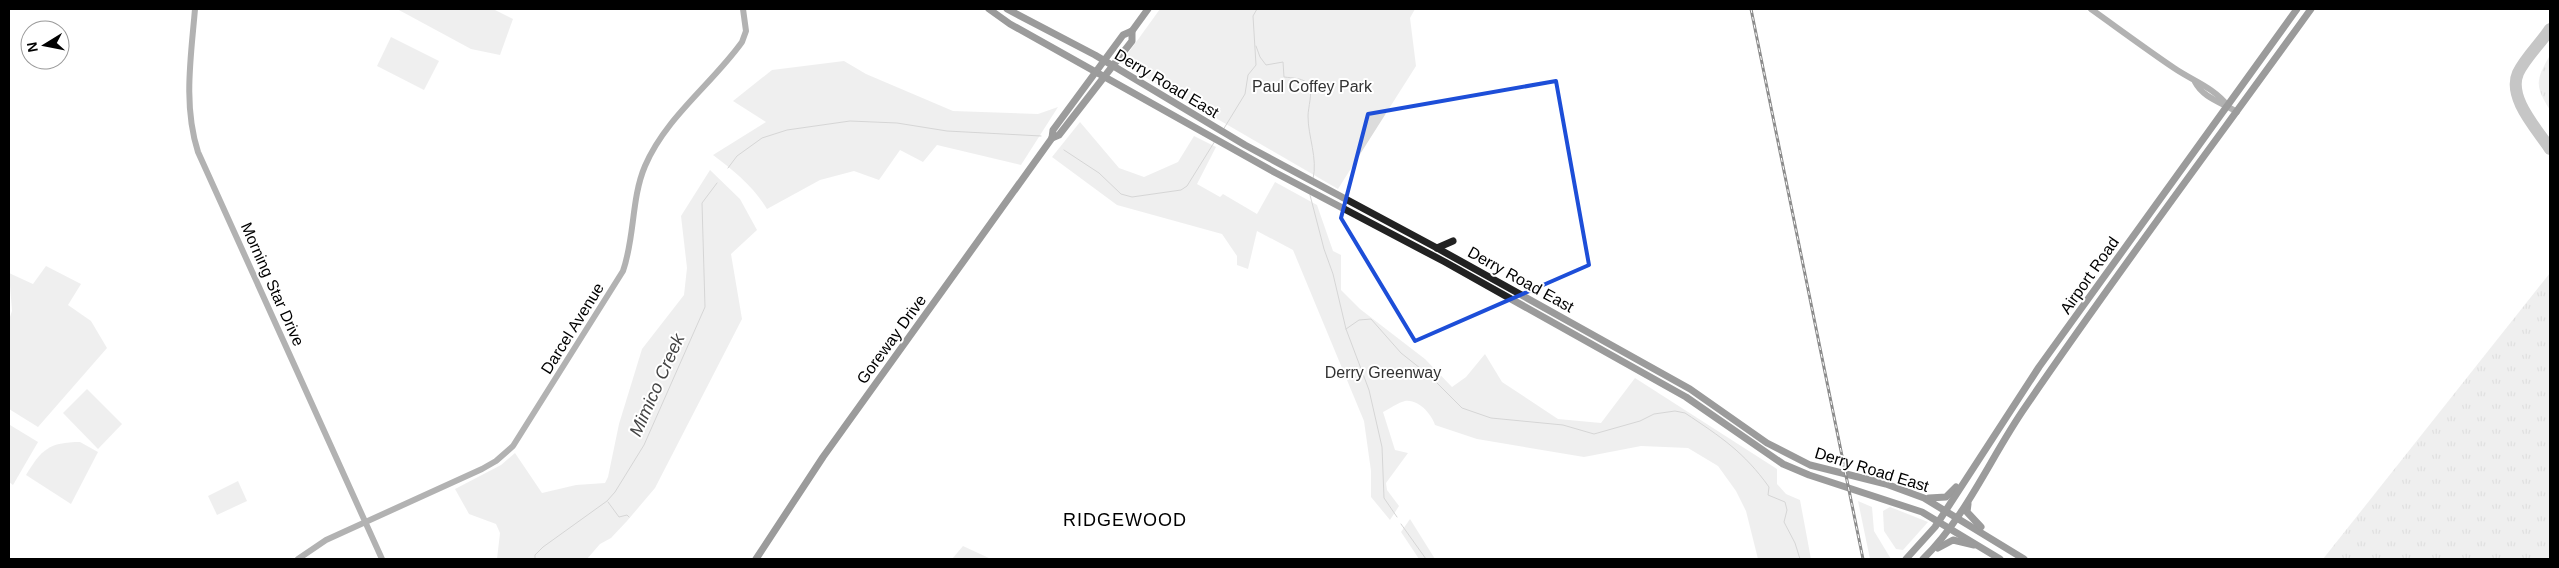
<svg xmlns="http://www.w3.org/2000/svg" width="2559" height="568" viewBox="0 0 2559 568" font-family="Helvetica,sans-serif">
	<defs>
		<pattern id="grass-tufts" width="24" height="20" patternUnits="userSpaceOnUse" patternTransform="scale(1.25)"><rect width="24" height="20" fill="#dcdcdc"/><path d="M3 7l-1-3M5 7V3M7 7l1-3M15 17l-1-3M17 17v-4M19 17l1-3" fill="none" stroke="#bbb"/></pattern>
	</defs>
	<rect width="100%" height="100%" fill="#fff"/>
	<g fill="url(#grass-tufts)">
		<path d="M2550,55V110C2534,85 2536,80 2550,55Z"/>
		<path d="M2550,273V559H2323Z"/>
	</g>
	<g fill="#dcdcdc">
		<path d="M397,9H493L513,19L500,55L471,49Z"/>
		<path d="M1160,9H1415L1410,18L1416,66L1338,189L1121,63Z"/>
		<path d="M391,37L439,61L424,90L377,66Z"/>
		<path d="M844,61L866,74L953,111L1038,114L1058,107L1021,165L937,145L923,162L900,150L879,180L854,171L820,180L767,209C753,186 734,171 713,155L766,122L733,101L772,70Z"/>
		<path d="M1080,122L1119,168L1144,177L1178,162L1194,136L1216,147L1197,184L1220,197L1223,194L1257,214L1275,182L1317,205L1333,251L1341,255V290L1360,309L1425,359L1452,387L1466,377L1485,354L1502,382L1558,419L1601,423L1635,378L1777,469V484L1786,494L1800,500L1811,559H1758L1746,511L1736,491L1718,466L1688,448L1641,446L1584,457L1477,439L1435,425C1432,415 1419,399 1405,401C1399,402 1389,409 1383,412L1395,450L1408,453L1386,483L1387,490L1399,506L1390,520L1371,497V471L1364,421L1293,250L1257,231L1248,269L1237,265V256L1222,234L1117,205L1052,157Z"/>
		<path d="M710,170L740,199L757,230L731,254L742,319L655,488L627,521L611,538L600,544L587,559H497L500,533L496,524L469,514L455,489L501,465L515,453L542,493L576,485L605,483L608,477L619,424L642,349L684,295L687,268L681,216Z"/>
		<path d="M46,266L81,284L68,305L91,321L107,348L38,427L9,409V320L12,311L9,273L33,284Z"/>
		<path d="M87,389L122,424L98,449L63,413Z"/>
		<path d="M10,425L38,442L13,485L9,482Z"/>
		<path d="M80,442L98,452L71,504L26,475C41,450 49,442 80,442Z"/>
		<path d="M238,481L247,501L217,515L208,496Z"/>
		<path d="M1858,501L1872,507L1874,531L1891,559H1870Z"/>
		<path d="M1890,507L1928,522L1903,550L1896,549L1884,531L1883,511Z"/>
		<path d="M1410,519L1435,559H1419L1401,532Z"/>
		<path d="M963,546L991,559H952Z"/>
	</g>
	<g fill="none" stroke-linecap="round" stroke-linejoin="round">
		<g stroke="#a3a3a3" stroke-width="1">
			<path d="M1256,46L1260,57L1266,65L1283,62L1284,77C1292,78 1305,78 1309,85C1313,92 1308,108 1308,116C1308,137 1318,158 1313,179"/>
			<path d="M1223,130L1245,94L1248,75L1256,65L1253,16L1257,9"/>
			<path d="M1064,150L1099,173L1121,194L1132,197L1181,190L1187,186L1215,141"/>
			<path d="M728,168L737,156L762,138L787,130L850,121L897,123L947,131L1041,136"/>
			<path d="M1310,195L1324,249L1333,274L1346,329L1369,390L1382,447L1384,498L1397,517"/>
			<path d="M1346,329L1359,320L1371,319L1401,353L1430,376L1462,408L1491,418L1563,425L1594,434L1640,421L1654,414L1675,411L1685,413C1721,437 1744,452 1769,487L1768,495L1785,502L1787,510L1784,522L1795,543L1800,559"/>
			<path d="M608,502L619,517L627,515L629,517"/>
			<path d="M1401,524L1426,559"/>
			<path d="M535,559V555L543,547L607,501L615,492L644,445L705,307L702,203L717,183"/>
		</g>
		<path stroke="#808080" stroke-width="12" d="M2550,29C2541,43 2525,58 2518,73C2507,98 2538,130 2550,149"/>
		<g stroke="#555" stroke-width="6">
			<path d="M195,9C191,57 183,105 198,152L382,559"/>
			<path d="M2091,9C2119,29 2146,49 2174,68C2193,81 2213,87 2228,106"/>
			<path d="M2195,82C2203,98 2223,103 2237,112"/>
			<path d="M298,559L326,540L482,469L496,461L513,446L623,271C635,237 631,199 645,166C666,117 712,84 742,42L746,31L743,9"/>
		</g>
		<g stroke="#222" stroke-width="7">
			<path d="M989,9L1010,24L1276,173L1445,262L1686,397L1783,464L1809,475L1922,512L2000,559"/>
			<path d="M1007,9L1095,55L1245,145L1437,248L1690,389L1767,443L1810,465L1886,484L1924,498L2024,559"/>
			<path d="M1052,138L1059,135L1132,41V31"/>
			<path d="M1437,248L1453,241"/>
			<path d="M1929,498L1946,497L1956,487"/>
			<path d="M1968,504L1967,512L1981,527"/>
			<path d="M1938,548L1953,540L1974,545"/>
			<path d="M756,559L823,457L1052,138L1053,130L1123,35L1132,31L1148,9"/>
			<path d="M1906,559L1935,527L2039,367L2297,9"/>
			<path d="M1923,559C1967,516 1991,456 2026,406C2118,271 2216,141 2311,9"/>
		</g>
		<defs>
			<path id="rail" d="M1751,9L1863,559"/>
		</defs>
		<use href="#rail" stroke="#000" stroke-width="3"/>
		<use href="#rail" stroke="#fff" stroke-width="1" stroke-dasharray="4" stroke-linecap="butt"/>
	</g>
	<path d="M0 0H2559V568H0ZM1556,81L1589,265L1415,341L1341,218L1368,114Z" fill="#fff" fill-opacity=".55" fill-rule="evenodd"/>
	<path fill="none" stroke="#1d4ed8" stroke-width="4" stroke-linejoin="round" d="M1556,81L1589,265L1415,341L1341,218L1368,114Z"/>
	<g text-anchor="middle" stroke-width="4" stroke-linejoin="round" paint-order="stroke">
		<g font-size="16" fill="#000" stroke="#fff">
			<text transform="translate(1167 83) rotate(31)" y="6">Derry Road East</text>
			<text transform="translate(2089 275) rotate(-55)" y="6">Airport Road</text>
			<text transform="translate(1521 279) rotate(29)" y="6">Derry Road East</text>
			<text transform="translate(273 284) rotate(66)" y="6">Morning Star Drive</text>
			<text transform="translate(572 328) rotate(-58)" y="6">Darcel Avenue</text>
			<text transform="translate(891 339) rotate(-54)" y="6">Goreway Drive</text>
			<text transform="translate(1872 469) rotate(17)" y="6">Derry Road East</text>
		</g>
		<g font-size="16" fill="#333" stroke="#fff">
			<text x="1312" y="92">Paul Coffey Park</text>
			<text x="1383" y="378">Derry Greenway</text>
		</g>
		<g font-size="18" font-style="italic" fill="#444" stroke="#fff">
			<text transform="translate(657 385) rotate(-66)" y="6">Mimico Creek</text>
		</g>
		<g font-size="18" letter-spacing="1" fill="#000" stroke="#fff">
			<text x="1125" y="526">RIDGEWOOD</text>
		</g>
	</g>
	<rect width="2559" height="568" fill="none" stroke="#000000" stroke-width="20"/>
	<g transform="translate(45 45) rotate(260)"><circle r="24" fill="#ffffff" stroke="#999999"/>
	<path d="M0-4L9 19L0 12L-9 19Z" fill="#000000"/>
	<text y="-8" font-size="14" font-weight="bold" text-anchor="middle" fill="#000000">N</text>
	</g>
</svg>
